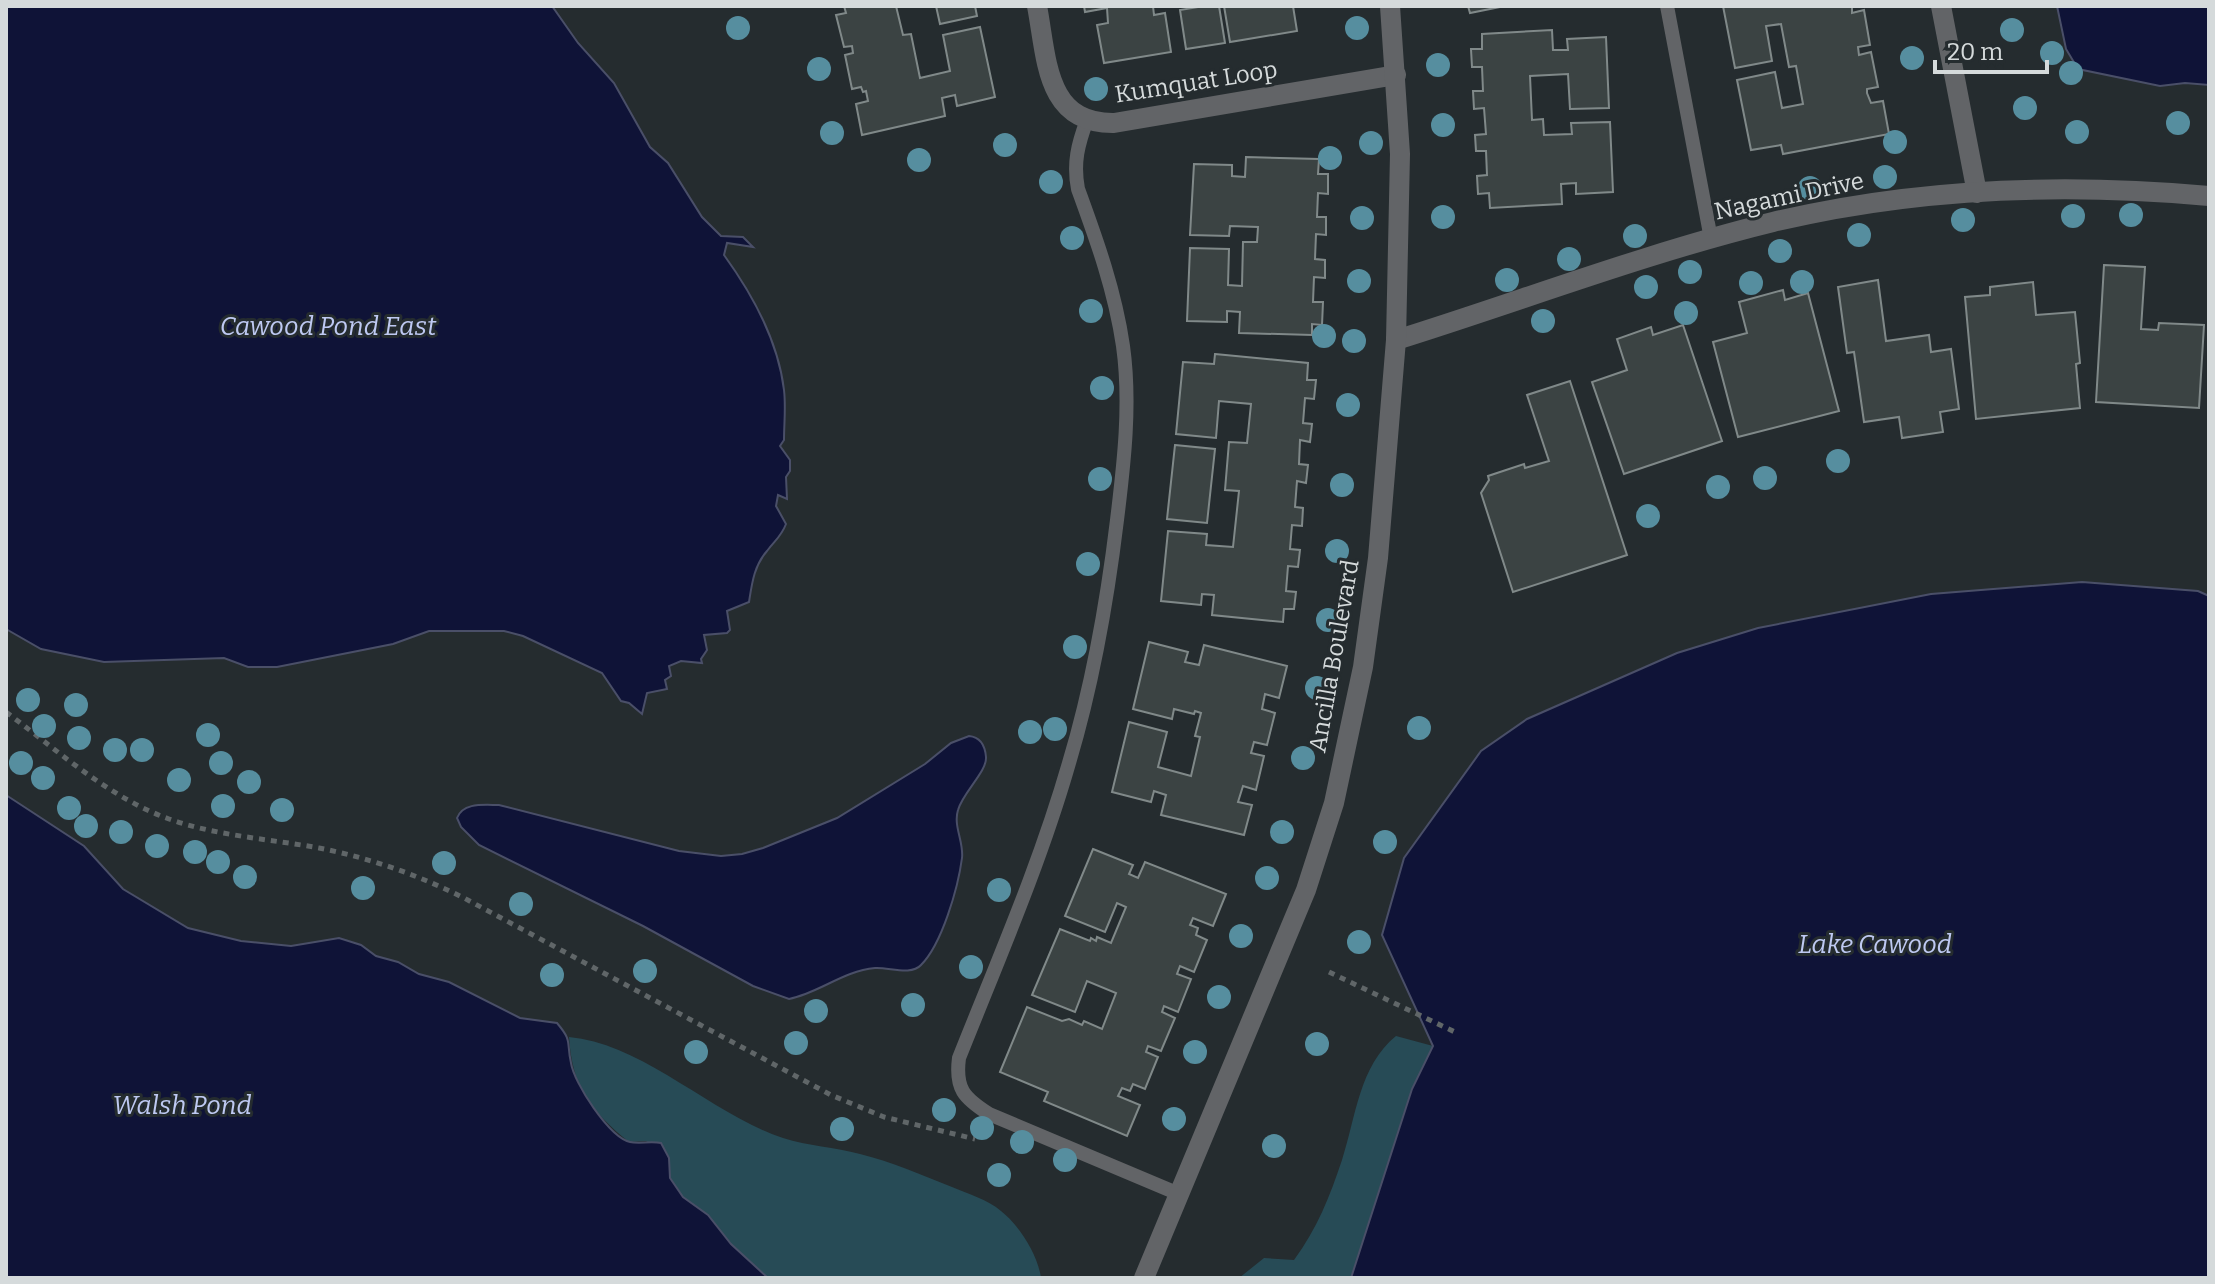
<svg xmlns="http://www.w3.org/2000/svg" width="2215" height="1284" viewBox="0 0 2215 1284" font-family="Bitter,serif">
	<rect width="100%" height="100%" fill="#252c2f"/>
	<g fill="#274b56">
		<path d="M1396,1036L1433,1046L1412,1089L1351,1278H1239L1264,1258L1294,1260C1317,1229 1330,1196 1342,1160C1356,1117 1359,1066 1396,1036Z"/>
		<path d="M569,1037C642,1043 713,1115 783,1138C808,1146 835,1147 860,1154C892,1162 922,1175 952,1187C968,1194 987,1199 1001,1211C1019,1225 1038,1255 1041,1278H768L731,1244L708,1215L683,1197L670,1178L669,1158L646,1141L629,1142C591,1111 572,1087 569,1037Z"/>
	</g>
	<g fill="#0f1337" stroke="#4a4f68" stroke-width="2">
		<path d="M6,6H552L578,43L614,83L650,147L668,163L702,217L721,236L743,237L753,247L727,243L724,255C753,295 778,340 784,390C786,407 784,424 784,440L780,446L790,460V471L786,477L787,499L778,495L776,506L786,524C781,537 775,540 767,551C754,566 752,583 749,602L727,611L730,630L727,633L704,635L707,650L701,659L702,663L681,661L669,666L671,676L665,680L667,689L647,693L642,714L629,703L621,701L602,673L523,636L504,631H429L393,644L277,667H248L224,658L104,662L41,649L6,629Z"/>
		<path d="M2057,6H2209V85L2185,83L2160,86L2078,69L2066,49Z"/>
		<path d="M2082,582L2198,591L2209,596V1278H1351L1412,1089L1433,1046L1382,935L1404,858L1481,751L1527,719L1677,653L1758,628L1931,594Z"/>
		<path d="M969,736C980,737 985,745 986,757C987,772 963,792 958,810C953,826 964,842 962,858C958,888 942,944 921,965C911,976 889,967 875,968C843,971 819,993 789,999L753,986L643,926L479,845L461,827L457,818C463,802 484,805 499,805L679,851L721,856L742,854L763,848L837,818L925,764L951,743Z"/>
		<path d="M6,795L84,846L123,889L188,928L241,941L291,946L339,938L361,945L376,956L398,962L419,974L449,982L520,1018L557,1023C573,1042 566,1041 571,1063C574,1083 609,1137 630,1142C639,1144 651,1141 661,1143L669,1158L670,1178L683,1197L708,1215L731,1244L768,1278H6Z"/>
	</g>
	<g fill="#3b4343" stroke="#808989" stroke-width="2">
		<path d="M844,6H896L903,35L911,34L920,78L950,71L943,35L980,27L995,97L957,106L955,95L942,98L945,116L862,135L856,104L868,101L866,91L863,92L861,87L852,89L845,55L853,53L852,46L844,47L836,15L846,13Z"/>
		<path d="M936,6H975L977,16L940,24Z"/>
		<path d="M1084,6H1153L1154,15L1165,13L1171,52L1104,63L1097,25L1108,23L1107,8L1085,12Z"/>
		<path d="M1204,6H1219L1225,43L1186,49L1180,10Z"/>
		<path d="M1224,6H1293L1297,31L1230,42Z"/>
		<path d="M1468,6H1505L1470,13Z"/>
		<path d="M1723,6H1852V13L1864,10L1870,45L1858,47L1859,55L1871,52L1878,87L1867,89V93L1871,103L1883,101L1889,134L1783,154L1781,145L1751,150L1737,80L1775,72L1782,108L1803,104L1796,66L1789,67L1781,24L1766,26L1772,61L1735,68Z"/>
		<path d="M1552,30L1553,50H1568L1567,39L1606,37L1609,108L1570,109L1568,74L1530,76L1532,120L1543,119L1544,135L1572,134L1571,123L1610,122L1613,192L1576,194V183L1561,184L1562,204L1490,208L1489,193L1478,194L1477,176L1487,175L1486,151H1476L1475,135L1486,134L1484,108L1474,109L1473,91H1483L1482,67H1472L1471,49H1482V34Z"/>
		<path d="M1246,157L1319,159L1318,174H1328V194L1318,193L1317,217H1326V235L1316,234L1315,259L1325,260V278L1314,277L1313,302H1323L1322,325L1312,324V335L1239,333L1240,312L1227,311V322L1187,321L1190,248L1229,249L1228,285L1242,286L1243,242H1257L1258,227L1230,226L1229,236L1190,235L1194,164L1232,165V176L1245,177Z"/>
		<path d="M2104,265L2145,267L2141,329L2158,330L2159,323L2204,325L2199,408L2096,402Z"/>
		<path d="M1878,280L1886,341L1929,335L1931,352L1951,349L1959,409L1940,412L1943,432L1902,438L1899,417L1864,422L1854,352L1847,353L1838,287Z"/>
		<path d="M2033,282L2036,315L2075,312L2080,363L2076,364L2080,408L1976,419L1965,297L1990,295V287Z"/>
		<path d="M1783,290L1785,300L1808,293L1839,411L1738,437L1713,342L1747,333L1739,302Z"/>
		<path d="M1683,325L1722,441L1624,474L1592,382L1627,370L1617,339L1651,327L1653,335Z"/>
		<path d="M1215,354L1308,363L1307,380H1316L1314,399L1305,398L1303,423L1312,424L1310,442L1300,440L1299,464L1308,465L1306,483L1297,481L1295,507L1303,508L1302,526L1292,525L1290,549L1300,550L1298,567L1288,566L1286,591L1296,592L1294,609H1284L1283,622L1212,615L1214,595L1202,594L1201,605L1161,601L1168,531L1207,534L1206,545L1233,547L1239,491L1225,490L1229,442L1247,443L1251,404L1219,401L1216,438L1176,434L1183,362L1214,364Z"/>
		<path d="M1570,381L1627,555L1513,592L1481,493L1489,480L1488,476L1524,464L1525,468L1549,461L1527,395Z"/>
		<path d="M1175,445L1215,449L1207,523L1167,519Z"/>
		<path d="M1149,642L1188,652L1185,662L1199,665L1204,645L1287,666L1279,698L1265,694L1262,709L1275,713L1267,745L1254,742L1251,753L1264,756L1256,790L1243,786L1238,802L1252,805L1244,835L1161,815L1166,795L1154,791L1151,802L1112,792L1129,722L1167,732L1158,767L1191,776L1200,737L1195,736L1201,713L1195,711L1194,714L1174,709L1172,719L1133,709Z"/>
		<path d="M1093,849L1133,865L1129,874L1138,878L1145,862L1226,894L1213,926L1193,918L1190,925L1198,928L1196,935L1207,940L1194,972L1180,966L1177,974L1191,979L1178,1012L1164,1006L1162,1012L1175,1018L1161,1051L1148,1046L1146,1052L1158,1057L1145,1089L1133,1084L1130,1091L1122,1088L1118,1096L1140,1105L1127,1136L1044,1101L1048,1092L1000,1072L1027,1007L1062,1021L1069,1019L1082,1025L1084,1021L1102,1029L1116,993L1087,981L1075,1012L1032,995L1060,929L1090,941L1091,938L1096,941L1097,937L1111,943L1126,907L1117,903L1105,932L1065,916Z"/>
	</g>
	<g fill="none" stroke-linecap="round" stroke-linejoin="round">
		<g stroke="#606668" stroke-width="5" stroke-dasharray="6 6" stroke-linecap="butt">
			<path d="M6,712C57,750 108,797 169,819C217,836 270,839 319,848C370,858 418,875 464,898L831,1095L884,1117L975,1139"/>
			<path d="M1329,972L1457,1033"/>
		</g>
		<g stroke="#626467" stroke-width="14">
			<path d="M1667,6L1711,239"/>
			<path d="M1087,120C1078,144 1073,163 1078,189C1097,241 1115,291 1123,346C1131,403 1124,463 1117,520C1107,603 1093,683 1069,763C1040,864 998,960 959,1058C955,1089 964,1098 989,1114L1179,1194"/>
		</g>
		<g stroke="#626467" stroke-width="20">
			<path d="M1037,6C1047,58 1045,124 1114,123L1396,75"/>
			<path d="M1941,6L1977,193"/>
			<path d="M1396,340C1521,301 1646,253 1773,222C1915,188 2065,183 2209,196"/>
		</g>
		<path stroke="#626467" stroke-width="20" d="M1144,1278L1306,890L1334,803L1363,667L1378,558L1396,340L1400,154L1390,6"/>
	</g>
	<g fill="#568e9f">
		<circle cx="738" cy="28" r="12"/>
		<circle cx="1357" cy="28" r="12"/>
		<circle cx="2012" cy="30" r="12"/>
		<circle cx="2052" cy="53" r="12"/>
		<circle cx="1912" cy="58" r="12"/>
		<circle cx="1438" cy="65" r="12"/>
		<circle cx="819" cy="69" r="12"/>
		<circle cx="2071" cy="73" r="12"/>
		<circle cx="1096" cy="89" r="12"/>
		<circle cx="2025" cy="108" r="12"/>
		<circle cx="2178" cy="123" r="12"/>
		<circle cx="1443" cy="125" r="12"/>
		<circle cx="2077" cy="132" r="12"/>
		<circle cx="832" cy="133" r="12"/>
		<circle cx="1895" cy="142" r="12"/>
		<circle cx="1371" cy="143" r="12"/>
		<circle cx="1005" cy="145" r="12"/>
		<circle cx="1330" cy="158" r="12"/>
		<circle cx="919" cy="160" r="12"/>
		<circle cx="1885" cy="177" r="12"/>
		<circle cx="1051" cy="182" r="12"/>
		<circle cx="1810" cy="188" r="12"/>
		<circle cx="2131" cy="215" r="12"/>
		<circle cx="2073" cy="216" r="12"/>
		<circle cx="1443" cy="217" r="12"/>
		<circle cx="1362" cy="218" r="12"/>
		<circle cx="1963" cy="220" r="12"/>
		<circle cx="1859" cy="235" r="12"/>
		<circle cx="1635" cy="236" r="12"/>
		<circle cx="1072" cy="238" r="12"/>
		<circle cx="1780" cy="251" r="12"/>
		<circle cx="1569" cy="259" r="12"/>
		<circle cx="1690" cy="272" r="12"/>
		<circle cx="1507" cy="280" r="12"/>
		<circle cx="1359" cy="281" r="12"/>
		<circle cx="1802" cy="282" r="12"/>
		<circle cx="1751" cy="283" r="12"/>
		<circle cx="1646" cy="287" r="12"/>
		<circle cx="1091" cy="311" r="12"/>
		<circle cx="1686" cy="313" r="12"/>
		<circle cx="1543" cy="321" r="12"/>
		<circle cx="1324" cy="336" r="12"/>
		<circle cx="1354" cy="341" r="12"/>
		<circle cx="1102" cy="388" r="12"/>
		<circle cx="1348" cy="405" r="12"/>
		<circle cx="1838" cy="461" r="12"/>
		<circle cx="1765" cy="478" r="12"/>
		<circle cx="1100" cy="479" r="12"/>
		<circle cx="1342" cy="485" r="12"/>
		<circle cx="1718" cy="487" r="12"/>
		<circle cx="1648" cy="516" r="12"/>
		<circle cx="1337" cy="551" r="12"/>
		<circle cx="1088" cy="564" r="12"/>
		<circle cx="1328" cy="620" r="12"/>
		<circle cx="1075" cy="647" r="12"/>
		<circle cx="1317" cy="688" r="12"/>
		<circle cx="28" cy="700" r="12"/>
		<circle cx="76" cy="705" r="12"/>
		<circle cx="44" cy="726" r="12"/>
		<circle cx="1419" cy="728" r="12"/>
		<circle cx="1055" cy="729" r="12"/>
		<circle cx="1030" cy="732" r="12"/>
		<circle cx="208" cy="735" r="12"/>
		<circle cx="79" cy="738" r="12"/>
		<circle cx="115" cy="750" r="12"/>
		<circle cx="142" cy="750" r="12"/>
		<circle cx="1303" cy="758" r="12"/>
		<circle cx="21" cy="763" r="12"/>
		<circle cx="221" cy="763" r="12"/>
		<circle cx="43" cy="778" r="12"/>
		<circle cx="179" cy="780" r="12"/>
		<circle cx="249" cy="782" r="12"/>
		<circle cx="223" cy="806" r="12"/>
		<circle cx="69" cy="808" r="12"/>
		<circle cx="282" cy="810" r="12"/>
		<circle cx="86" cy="826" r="12"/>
		<circle cx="121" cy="832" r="12"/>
		<circle cx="1282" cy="832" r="12"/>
		<circle cx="1385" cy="842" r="12"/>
		<circle cx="157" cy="846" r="12"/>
		<circle cx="195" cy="852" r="12"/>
		<circle cx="218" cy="862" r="12"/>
		<circle cx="444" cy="863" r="12"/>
		<circle cx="245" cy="877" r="12"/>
		<circle cx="1267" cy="878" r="12"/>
		<circle cx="363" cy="888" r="12"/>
		<circle cx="999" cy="890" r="12"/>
		<circle cx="521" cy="904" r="12"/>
		<circle cx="1241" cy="936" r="12"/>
		<circle cx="1359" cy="942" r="12"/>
		<circle cx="971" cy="967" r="12"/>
		<circle cx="645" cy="971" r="12"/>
		<circle cx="552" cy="975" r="12"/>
		<circle cx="1219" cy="997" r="12"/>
		<circle cx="913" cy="1005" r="12"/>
		<circle cx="816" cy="1011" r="12"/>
		<circle cx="796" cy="1043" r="12"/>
		<circle cx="1317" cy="1044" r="12"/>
		<circle cx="696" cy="1052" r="12"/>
		<circle cx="1195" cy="1052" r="12"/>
		<circle cx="944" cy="1110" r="12"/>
		<circle cx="1174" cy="1119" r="12"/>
		<circle cx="982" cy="1128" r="12"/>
		<circle cx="842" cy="1129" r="12"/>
		<circle cx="1022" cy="1142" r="12"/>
		<circle cx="1274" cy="1146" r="12"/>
		<circle cx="1065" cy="1160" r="12"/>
		<circle cx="999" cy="1175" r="12"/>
	</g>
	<g text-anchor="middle" stroke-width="6" stroke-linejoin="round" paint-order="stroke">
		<g font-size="24" fill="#d5dadb" stroke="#252c2f">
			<text transform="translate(1196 82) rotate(-9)" y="8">Kumquat Loop</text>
			<text transform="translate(1789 196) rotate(-12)" y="8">Nagami Drive</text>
			<text transform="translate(1334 656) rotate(-80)" y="8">Ancilla Boulevard</text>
		</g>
		<g font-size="26" font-style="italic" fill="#bec9f2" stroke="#252c2f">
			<text x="328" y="335">Cawood Pond East</text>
			<text x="1875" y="953">Lake Cawood</text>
			<text x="182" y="1114">Walsh Pond</text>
		</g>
	</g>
	<rect width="2215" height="1284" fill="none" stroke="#d5dadb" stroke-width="16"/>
	<path d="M1935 60v12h112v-12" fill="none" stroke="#d5dadb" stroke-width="4"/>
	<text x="1947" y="60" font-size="24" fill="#d5dadb" stroke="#252c2f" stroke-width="6" paint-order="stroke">20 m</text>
</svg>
